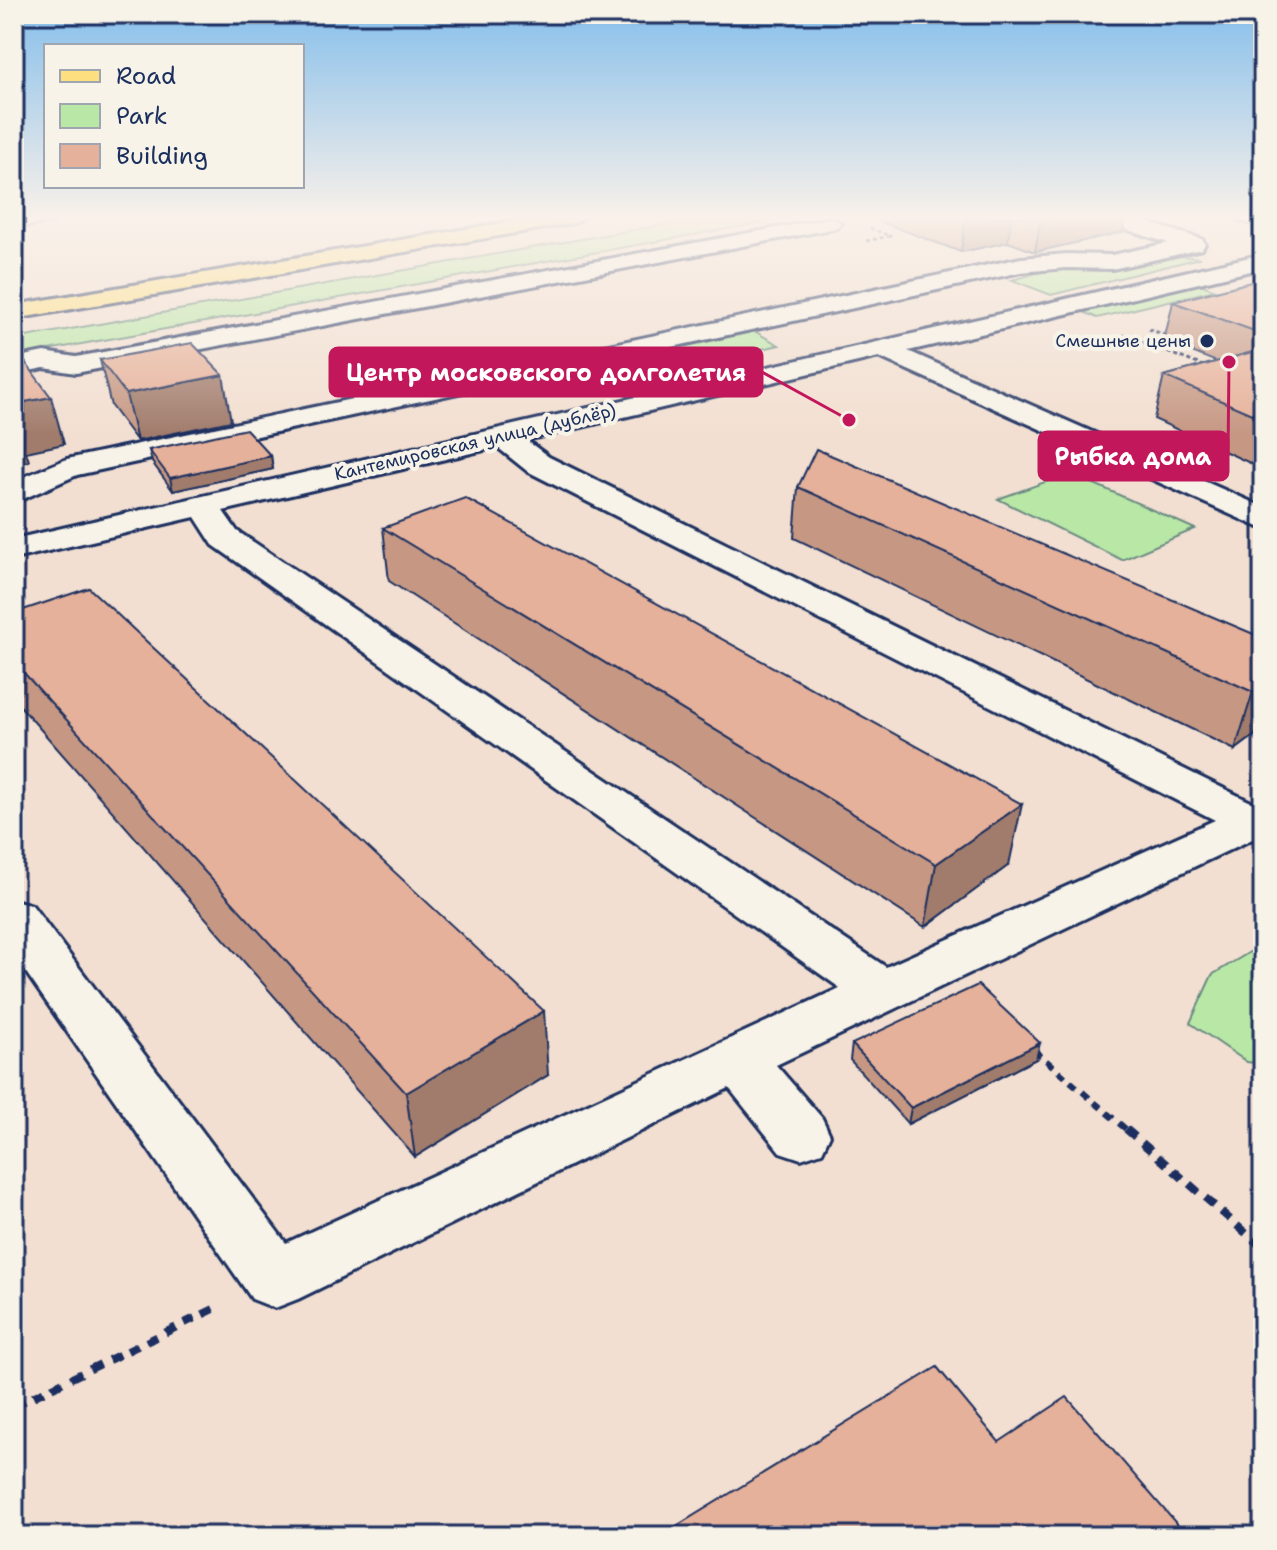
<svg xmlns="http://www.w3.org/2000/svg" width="1277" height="1550" viewBox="0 0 1277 1550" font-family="'Shantell Sans',sans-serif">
	<rect width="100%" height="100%" fill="#f2dfd1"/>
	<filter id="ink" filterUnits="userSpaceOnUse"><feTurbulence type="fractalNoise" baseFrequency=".0125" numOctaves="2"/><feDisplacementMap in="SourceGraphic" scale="16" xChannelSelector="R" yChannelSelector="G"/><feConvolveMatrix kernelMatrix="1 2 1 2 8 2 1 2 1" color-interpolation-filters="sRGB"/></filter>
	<g filter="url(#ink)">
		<g fill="#b9e7a6" stroke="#6a8b82" stroke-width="2">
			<path d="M707,217H794L14,356V339Z"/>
			<path d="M1181,256L1200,258L1051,295L1012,280L1037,273L1023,267L1062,264L1085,269L1122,267Z"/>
			<path d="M1198,283L1215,290L1097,318L1077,309Z"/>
			<path d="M754,331L779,345L634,378L611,361Z"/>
			<path d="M1070,473L1195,529L1122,560L998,499Z"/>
			<path d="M1263,944V1064L1247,1062L1190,1023L1212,975Z"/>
		</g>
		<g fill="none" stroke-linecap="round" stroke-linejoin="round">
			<defs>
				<g id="minor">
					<path d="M14,217H57L54,221L14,228Z"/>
					<path d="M1097,217H1129L1202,239L1205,244L1202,249L1112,269L1066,268L1021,272L77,475L14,503V481L67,459L1021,258L1066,254L1112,255L1168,243L1100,221Z"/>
					<path d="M830,218L837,220L841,224L837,228L76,373L44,368L14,374V358L44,352L76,357Z"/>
					<path d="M1263,254V268L908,351L1263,507V529L879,357L526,440L549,457L1255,804L1263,802V834L776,1065L822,1118L830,1135L822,1152L801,1159L780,1152L729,1088L298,1299L275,1308L252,1299L14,955V900L32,905L286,1243L840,988L213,545L195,517L14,559V539ZM497,447L527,471L1215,820L886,967L237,531L223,511Z"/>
				</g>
				<g id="major">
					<path d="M537,217H584L574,223L14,319V305Z"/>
					<path d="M1237,217H1263V227L1240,221Z"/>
				</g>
			</defs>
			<use href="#minor" stroke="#1b2f5e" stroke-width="6"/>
			<use href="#major" stroke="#1b2f5e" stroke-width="6"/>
			<g stroke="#1b2f5e" stroke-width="3" stroke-dasharray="4 3" stroke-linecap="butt">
				<path d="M866,241L890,236L870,228"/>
				<path d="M1149,329L1170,337"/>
				<path d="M1122,335L1206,367"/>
			</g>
			<path stroke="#1b2f5e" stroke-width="6" stroke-dasharray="9 7" stroke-linecap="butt" d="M1034,1050L1128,1131"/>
			<g stroke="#1b2f5e" stroke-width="8" stroke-dasharray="12 9" stroke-linecap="butt">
				<path d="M1126,1129L1263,1248"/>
				<path d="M14,1406L220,1306"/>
			</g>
			<use href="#minor" fill="#f7f3e8" fill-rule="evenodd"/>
			<use href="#major" fill="#fedf80" fill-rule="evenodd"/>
		</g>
		<g fill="#c69884" stroke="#1b2f5e" stroke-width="2">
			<path d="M876,217H1126L1123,232L1035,252L1008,242L961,252L876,220Z"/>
			<path d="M1263,279V469L1154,419L1164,376L1217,362L1164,341L1173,302Z"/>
			<path d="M100,360L231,421L137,441L111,406Z"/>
			<path d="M149,450L271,456L273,469L173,491L152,462Z"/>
			<path d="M798,487L1263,638V729L1235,750L794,538Z"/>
			<path d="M383,528L1009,865L925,927L389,581Z"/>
			<path d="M14,613L548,1075L415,1157L14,699Z"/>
			<path d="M852,1044L1036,1059L908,1124L850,1060Z"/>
		</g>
		<g fill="#a17c6c" stroke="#1b2f5e" stroke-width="2">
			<path d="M966,217H1011L1008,242L961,252Z"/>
			<path d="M1041,217H1126L1123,232L1035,252Z"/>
			<path d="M223,375L231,421L137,441L126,394Z"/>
			<path d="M51,397L64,444L26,452L29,461L14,465V404Z"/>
			<path d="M271,456L273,469L173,491L170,478Z"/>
			<path d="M1263,685V729L1235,750L1253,692Z"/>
			<path d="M1022,804L1009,865L925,927L936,864Z"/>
			<path d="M544,1011L548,1075L415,1157L406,1093Z"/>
			<path d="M1040,1043L1036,1059L908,1124L911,1108Z"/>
		</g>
		<g fill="#e6b19a" stroke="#1b2f5e" stroke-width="2">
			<path d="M1263,279V334L1173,302Z"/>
			<path d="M192,343L223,375L126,394L100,360Z"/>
			<path d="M14,347L51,397L14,404Z"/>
			<path d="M1263,349V419L1164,376Z"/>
			<path d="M246,429L271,456L170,478L149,450Z"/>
			<path d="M816,449L1263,638V685L1253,692L798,487Z"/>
			<path d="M465,498L1022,804L936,864L383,528Z"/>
			<path d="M89,588L544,1011L406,1093L14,662V613Z"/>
			<path d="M978,985L1040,1043L911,1108L852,1044Z"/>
			<path d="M937,1367L999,1442L1067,1397L1187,1536H660Z"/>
		</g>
	</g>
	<linearGradient id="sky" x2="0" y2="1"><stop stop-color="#84beeb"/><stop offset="0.5" stop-color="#f9f1ea"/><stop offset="1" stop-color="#f9f1ea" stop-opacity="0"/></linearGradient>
	<rect width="1277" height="434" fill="url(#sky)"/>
	<circle fill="#1b2f5e" stroke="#f7f3e8" stroke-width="3" cx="1207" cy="341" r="8"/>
	<g text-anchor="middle" stroke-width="8" stroke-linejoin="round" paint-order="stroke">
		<g font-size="18" fill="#1b2f5e" stroke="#f7f3e8" text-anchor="end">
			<text x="1191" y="347">Смешные цены</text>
		</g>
		<g font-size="18" fill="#1b2f5e" stroke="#f7f3e8">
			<text transform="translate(475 442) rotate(-13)" y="6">Кантемировская улица (дублёр)</text>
		</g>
	</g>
	<path fill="none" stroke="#c2185b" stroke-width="3" d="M849 420L762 372M1229 362L1228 456"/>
	<g fill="#c2185b" stroke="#f7f3e8" stroke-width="3">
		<circle cx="849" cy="420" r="8"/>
		<circle cx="1229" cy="362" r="8"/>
	</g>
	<g fill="#c2185b" stroke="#c2185b" stroke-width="3">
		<rect x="330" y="348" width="432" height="48" rx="8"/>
		<rect x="1039" y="432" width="189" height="48" rx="8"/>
	</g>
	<g font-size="24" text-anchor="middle" font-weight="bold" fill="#fff">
		<text x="546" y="381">Центр московского долголетия</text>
		<text x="1133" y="465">Рыбка дома</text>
	</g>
	<rect width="1277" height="1550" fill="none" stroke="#f7f3e8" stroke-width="48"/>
	<rect x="24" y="24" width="1229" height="1502" fill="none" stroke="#1b2f5e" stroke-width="3" filter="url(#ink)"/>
	<rect x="44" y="44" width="260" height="144" fill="#f7f3e8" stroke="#9fa5b1" stroke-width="2"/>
	<rect x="60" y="70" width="40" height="12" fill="#fedf80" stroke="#9fa5b1" stroke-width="2"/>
	<text x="116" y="84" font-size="24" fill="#1b2f5e">Road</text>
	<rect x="60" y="104" width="40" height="24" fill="#b9e7a6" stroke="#9fa5b1" stroke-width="2"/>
	<text x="116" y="124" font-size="24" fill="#1b2f5e">Park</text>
	<rect x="60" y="144" width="40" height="24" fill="#e6b19a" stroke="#9fa5b1" stroke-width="2"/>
	<text x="116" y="164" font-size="24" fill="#1b2f5e">Building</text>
</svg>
